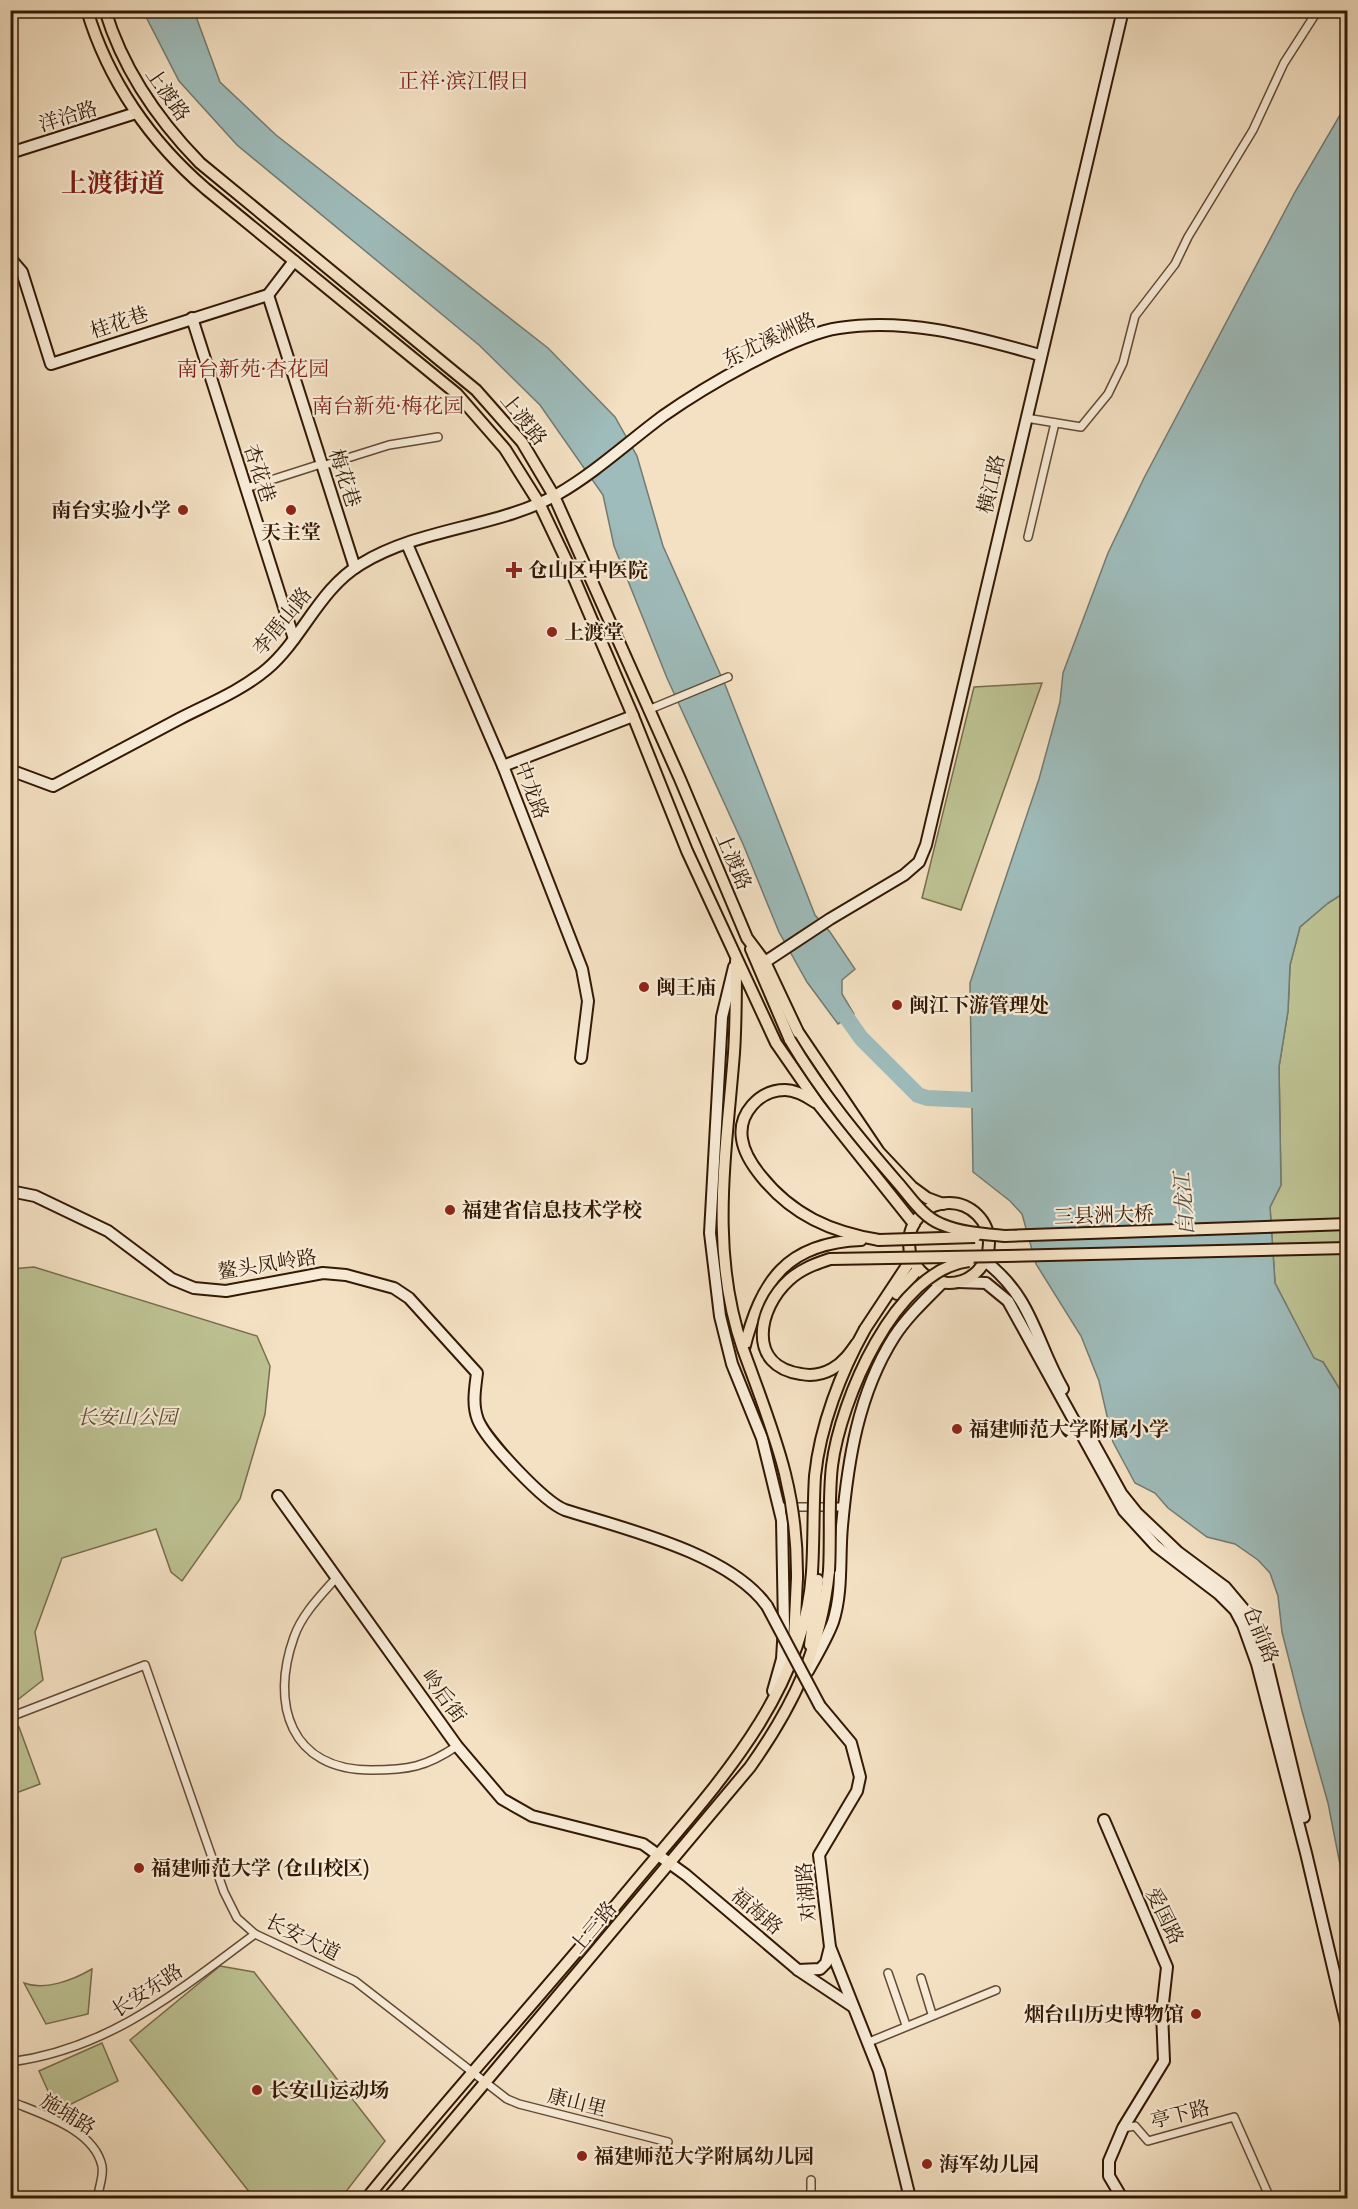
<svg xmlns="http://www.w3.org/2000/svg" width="1358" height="2209" viewBox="0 0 1358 2209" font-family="Cardo,'Noto Serif SC',serif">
	<rect width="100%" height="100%" fill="#f4e1c3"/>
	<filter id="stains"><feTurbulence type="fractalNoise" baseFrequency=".00333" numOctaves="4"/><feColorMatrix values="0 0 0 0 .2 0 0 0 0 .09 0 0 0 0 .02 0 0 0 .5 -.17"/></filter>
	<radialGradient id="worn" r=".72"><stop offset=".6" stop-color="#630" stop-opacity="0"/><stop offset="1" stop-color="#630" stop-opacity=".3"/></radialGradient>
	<g fill="#bdc293" stroke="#786d4c" stroke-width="1.5">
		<path d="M1042,683L961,910L922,898L974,687Z"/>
		<path d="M1347,891V1401L1323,1362L1314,1359L1275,1283L1270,1207L1281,1185L1279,1067L1288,1011L1290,965L1300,927L1328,903Z"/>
		<path d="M34,1267L257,1336L270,1366L265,1414L240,1499L182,1581L171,1572L156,1529L62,1558L35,1632L43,1680L11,1705V1269Z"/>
		<path d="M19,1727L40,1784L11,1795V1730Z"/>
		<path d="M220,1966L254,1972L385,2141L341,2198H254L130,2040Z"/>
		<path d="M92,1969L88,2014L46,2024L24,1983C45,1991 73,1980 92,1969Z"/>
		<path d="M102,2043L118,2081L57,2111L39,2071Z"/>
	</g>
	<g fill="#9ebcbb" stroke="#737a72" stroke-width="1.5">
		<path d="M143,11H194L220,82L276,135L548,348L615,417L637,456L663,546L726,687L815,915L830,932L855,969L842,980V994L854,1014L838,1024L807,982L779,932L743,844L667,678L614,546L603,495L540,405L479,345L237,145L179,81Z"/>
		<path d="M1347,103V891L1328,903L1300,927L1290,965L1288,1011L1279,1067L1281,1185L1270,1207L1275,1283L1314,1358L1323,1362L1347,1401V1900L1328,1803L1302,1711L1282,1632L1278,1596L1270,1573L1258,1560L1235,1544L1207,1537L1168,1508L1155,1493L1135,1483L1113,1442L1099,1381L1081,1336L1036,1264L1022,1214L1010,1201L973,1172L970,983L1039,779L1060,702L1063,673L1108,553L1144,478L1295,192Z"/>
	</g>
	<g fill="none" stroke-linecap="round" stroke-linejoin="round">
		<path stroke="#9ebcbb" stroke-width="16" d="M835,1001L861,1038L918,1095L927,1098L994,1101"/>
		<defs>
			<g id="street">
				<path d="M1026,418L1081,427L1108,394L1123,363L1135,316L1175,264L1188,237L1253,130L1284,63L1318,10"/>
				<path d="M322,466L389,445L438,437"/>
				<path d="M246,488L321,464"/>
				<path d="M1028,537L1055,423"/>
				<path d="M648,710L728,677"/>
				<path d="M779,1507H844"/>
				<path d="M337,1577C321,1595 302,1614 294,1637C270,1704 290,1770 371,1770C408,1770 426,1767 457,1746"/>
				<path d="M10,1717L145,1665L224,1892L237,1918L255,1934L355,1981L507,2099L519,2104L668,2142"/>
				<path d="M888,1973L906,2025"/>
				<path d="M921,1978L932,2014"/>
				<path d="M869,2042L996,1990"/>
				<path d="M10,2062C110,2049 178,1991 255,1934"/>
				<path d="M10,2101C41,2114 94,2129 102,2166C104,2177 98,2188 98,2198"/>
				<path d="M1123,2128L1135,2126L1148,2141L1234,2117L1270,2198"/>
				<path d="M811,2180V2198"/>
			</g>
			<g id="secondary">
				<path d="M10,153L136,113"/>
				<path d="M10,258L22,272L51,364L268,295L294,261"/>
				<path d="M268,295L355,568"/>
				<path d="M192,318L294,639"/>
				<path d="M407,544L503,766L582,969L588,1001L581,1058"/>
				<path d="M503,766L633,716"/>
				<path d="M10,770L53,786C95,764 137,741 179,719C208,704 241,691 267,669C303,638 319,589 361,564C421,527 498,528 558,494C596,472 628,442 663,416C703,388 792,335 839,328C908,317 975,337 1040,355"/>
				<path d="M765,962L830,919L904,875L919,862L926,845L1123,10"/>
				<path d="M734,967L722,1017L710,1233L720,1316L732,1364L762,1438L782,1520L784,1626L782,1659L773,1691"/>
				<path d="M10,1191L35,1196L108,1231L172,1279L194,1288L226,1291L323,1273L346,1275L394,1288L409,1298L477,1373C475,1389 472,1405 478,1420C486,1440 544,1502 565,1510C625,1529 729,1553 767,1606"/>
				<path d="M985,1261C1033,1298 1035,1340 1063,1389"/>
				<path d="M959,1282L986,1283L1008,1301L1124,1511L1156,1546L1219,1594L1235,1610L1243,1625L1257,1664L1306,1853L1348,2031"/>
				<path d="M1084,1426L1121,1493L1137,1513L1178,1552L1225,1587L1251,1618L1267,1664L1304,1817"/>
				<path d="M278,1496L457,1746L502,1799L532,1816L643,1844L686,1875L798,1970L852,2006"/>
				<path d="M808,1671C817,1655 827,1638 833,1622C843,1591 839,1557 842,1526C848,1460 858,1394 894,1337C907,1317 926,1299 943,1282"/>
				<path d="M820,1706L851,1743L860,1777L857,1791L819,1855L830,1947L879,2071L910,2198"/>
				<path d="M1104,1820L1167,1967L1162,2012L1164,2061L1123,2128L1109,2161V2176L1122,2198"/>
				<path d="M798,1970L820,1969L826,1963L830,1947"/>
			</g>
			<g id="primary">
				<path d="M87,10C108,81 151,142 206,189L457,394L505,449L539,503L568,564L633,716L687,851L776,1043L819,1105L914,1224"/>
				<path d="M105,10C123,70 157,119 200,163L476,390L522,442L554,496L680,779L747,938L765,962L798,1032L879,1152L912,1187L927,1198L943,1204"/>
				<path d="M751,949L790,1040"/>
				<path d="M736,961C736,992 736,1023 734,1053C726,1155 709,1251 743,1349"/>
				<path d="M815,1102C806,1096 796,1090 785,1090C759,1090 738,1114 742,1139C744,1153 752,1165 761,1176C792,1215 831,1232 879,1240"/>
				<circle cx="949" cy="1243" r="40"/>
				<path d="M1005,1236L1348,1224"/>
				<path d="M1006,1256L1348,1248"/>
				<path d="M897,1294L918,1269"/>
				<path d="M865,1329L912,1258"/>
				<path d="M744,1349C761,1281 786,1243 861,1240"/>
				<path d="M794,1640L797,1578"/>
				<path d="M810,1645L818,1580"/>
				<path d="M367,2198C451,2094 541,1996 626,1893C703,1799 804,1701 812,1572"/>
				<path d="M388,2198L750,1767C794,1705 821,1648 829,1571"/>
			</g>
		</defs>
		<use href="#street" stroke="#634a34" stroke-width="10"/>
		<use href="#secondary" stroke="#331804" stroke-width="14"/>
		<use href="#primary" stroke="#331804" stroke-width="14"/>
		<use href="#street" stroke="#f8ecd8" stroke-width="7"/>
		<use href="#secondary" stroke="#f8ecd8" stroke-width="10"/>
		<use href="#primary" stroke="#f4e1c3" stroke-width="10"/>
		<defs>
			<path id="secondary-bridge" d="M767,1606L820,1706"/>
			<g id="primary-bridge">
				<path d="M790,1040C821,1092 858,1137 898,1183C911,1198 923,1217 941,1224C962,1233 984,1234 1005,1236"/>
				<path d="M879,1240L975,1237"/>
				<path d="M857,1343C850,1353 843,1363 832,1369C823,1374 811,1376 801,1374C746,1366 758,1308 789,1280C801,1269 815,1264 830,1259L1006,1256"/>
				<path d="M743,1349C773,1432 798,1488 797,1578"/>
				<path d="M829,1571C831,1537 828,1501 832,1466C840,1401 895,1270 969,1261"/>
				<path d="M812,1572C814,1540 813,1508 815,1476C820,1426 841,1372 865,1329"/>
			</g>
		</defs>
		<use href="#secondary-bridge" stroke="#331804" stroke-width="14" stroke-linecap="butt"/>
		<use href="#primary-bridge" stroke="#331804" stroke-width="14" stroke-linecap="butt"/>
		<use href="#secondary-bridge" stroke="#f8ecd8" stroke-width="10"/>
		<use href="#primary-bridge" stroke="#f4e1c3" stroke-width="10"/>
	</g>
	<g fill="#8f2418" stroke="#f8ecd8" stroke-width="2">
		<circle cx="183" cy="510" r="6"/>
		<circle cx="291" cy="510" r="6"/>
		<path d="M511 561h6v6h6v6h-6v6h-6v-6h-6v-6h6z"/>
		<circle cx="552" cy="632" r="6"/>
		<circle cx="644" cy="987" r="6"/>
		<circle cx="897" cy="1005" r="6"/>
		<circle cx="450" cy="1210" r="6"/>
		<circle cx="957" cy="1429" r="6"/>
		<circle cx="139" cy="1868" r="6"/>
		<circle cx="1196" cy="2014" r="6"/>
		<circle cx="257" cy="2090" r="6"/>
		<circle cx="582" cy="2156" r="6"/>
		<circle cx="927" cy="2164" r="6"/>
	</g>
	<g text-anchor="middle" stroke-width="4.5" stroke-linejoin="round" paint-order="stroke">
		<g font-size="20" fill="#331804" stroke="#f8ecd8">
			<text transform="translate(168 94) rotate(55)" y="7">上渡路</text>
			<text transform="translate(68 116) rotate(-17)" y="7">洋洽路</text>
			<text transform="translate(119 322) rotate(-18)" y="7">桂花巷</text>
			<text transform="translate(769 339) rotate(-25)" y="7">东尤溪洲路</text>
			<text transform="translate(524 419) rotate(51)" y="7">上渡路</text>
			<text transform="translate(260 473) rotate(72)" y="7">杏花巷</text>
			<text transform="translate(345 478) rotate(72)" y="7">梅花巷</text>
			<text transform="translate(991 484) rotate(-77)" y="7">横江路</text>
			<text transform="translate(282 621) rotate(-51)" y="7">李厝山路</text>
			<text transform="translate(532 790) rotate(69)" y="7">中龙路</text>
			<text transform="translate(734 861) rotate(67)" y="7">上渡路</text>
			<text transform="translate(1104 1215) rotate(-2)" y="7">三县洲大桥</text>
			<text transform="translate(267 1264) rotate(-9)" y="7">鳌头凤岭路</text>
			<text transform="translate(1261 1634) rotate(67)" y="7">仓前路</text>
			<text transform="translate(444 1696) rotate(54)" y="7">岭后街</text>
			<text transform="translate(806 1892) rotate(-95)" y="7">对湖路</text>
			<text transform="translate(757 1911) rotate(40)" y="7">福海路</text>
			<text transform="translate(1165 1916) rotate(64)" y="7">爱国路</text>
			<text transform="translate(593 1927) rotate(-50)" y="7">上三路</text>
			<text transform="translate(303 1937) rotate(26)" y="7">长安大道</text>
			<text transform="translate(147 1990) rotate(-33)" y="7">长安东路</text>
			<text transform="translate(577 2102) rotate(14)" y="7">康山里</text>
			<text transform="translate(68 2114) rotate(31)" y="7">施埔路</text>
			<text transform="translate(1180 2114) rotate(-14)" y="7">亭下路</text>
		</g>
		<g font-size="20" font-weight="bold" fill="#331804" stroke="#f8ecd8" text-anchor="start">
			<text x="171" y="517" text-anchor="end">南台实验小学</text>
			<text x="291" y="539" text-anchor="middle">天主堂</text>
			<text x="528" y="577">仓山区中医院</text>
			<text x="564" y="639">上渡堂</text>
			<text x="656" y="994">闽王庙</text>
			<text x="909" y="1012">闽江下游管理处</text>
			<text x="462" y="1217">福建省信息技术学校</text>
			<text x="969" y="1436">福建师范大学附属小学</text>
			<text x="151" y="1875">福建师范大学 (仓山校区)</text>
			<text x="1184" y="2021" text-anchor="end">烟台山历史博物馆</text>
			<text x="269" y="2097">长安山运动场</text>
			<text x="594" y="2163">福建师范大学附属幼儿园</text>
			<text x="939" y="2171">海军幼儿园</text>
		</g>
		<g font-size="20" font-style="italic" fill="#5c4b2f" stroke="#f8ecd8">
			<text x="127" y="1424">长安山公园</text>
		</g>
		<g font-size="21" fill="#7a1f14" stroke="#f8ecd8">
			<text x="464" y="88">正祥·滨江假日</text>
			<text x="253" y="376">南台新苑·杏花园</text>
			<text x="388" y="413">南台新苑·梅花园</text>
		</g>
		<g font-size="21" font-style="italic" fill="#585144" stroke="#f8ecd8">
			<text transform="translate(1184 1204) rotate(-94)" y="7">白龙江</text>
		</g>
		<g font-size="26" font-weight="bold" fill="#7a1f14" stroke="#f8ecd8">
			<text x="113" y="192">上渡街道</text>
		</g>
	</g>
	<rect width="1358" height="2209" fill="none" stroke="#f4e1c3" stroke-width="36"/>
	<rect x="12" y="12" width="1334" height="2185" fill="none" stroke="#331804" stroke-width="3"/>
	<rect x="18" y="18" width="1322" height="2173" fill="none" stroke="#331804" stroke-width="1.5"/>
	<rect width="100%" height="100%" filter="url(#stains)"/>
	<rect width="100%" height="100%" fill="url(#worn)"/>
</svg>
